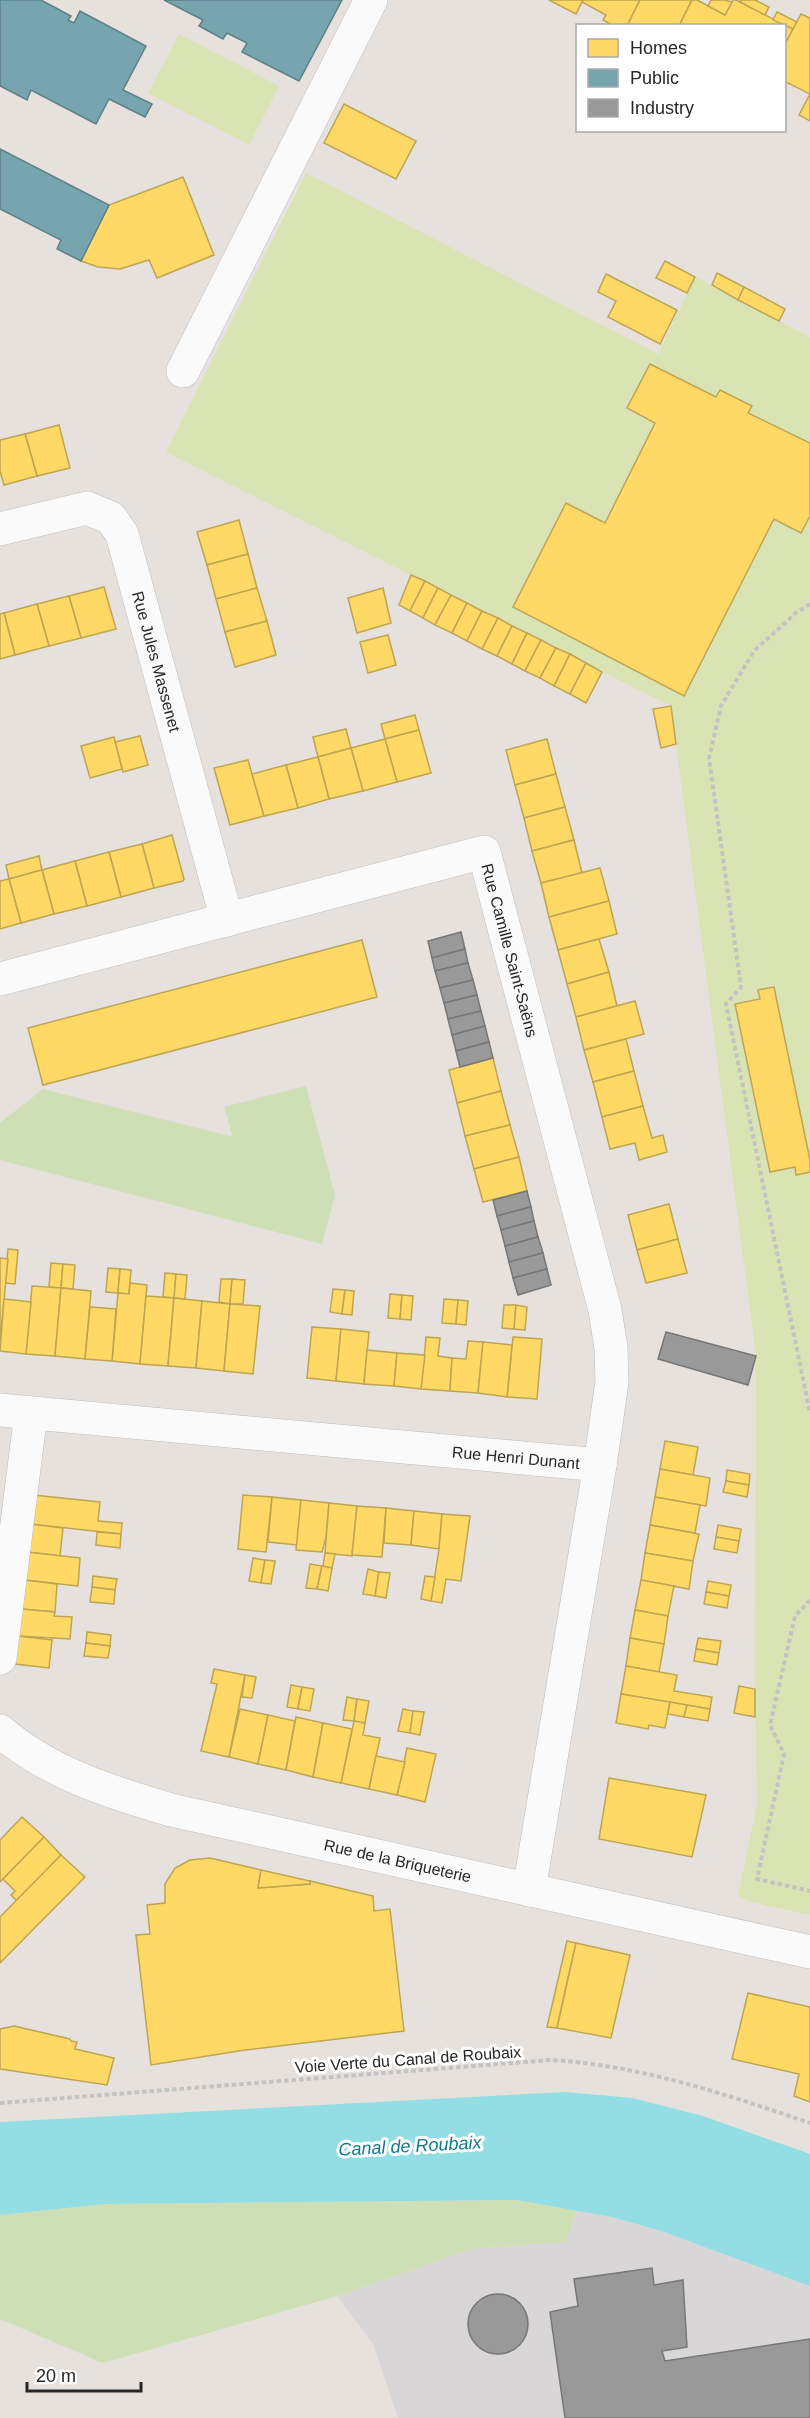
<svg xmlns="http://www.w3.org/2000/svg" width="810" height="2418" viewBox="0 0 810 2418" font-family="Helvetica,sans-serif">
	<rect width="100%" height="100%" fill="#e6e1dc"/>
	<path fill="#d9d6d8" d="M577,2210L612,2217L661,2231L810,2286V2418H398L373,2344L337,2296L471,2249L566,2242Z"/>
	<g fill="#cedfb6">
		<path d="M306,1086L335,1195L322,1244L0,1160V1123L43,1089L233,1137L224,1107Z"/>
		<path d="M516,2200L577,2210L566,2242L471,2249L337,2296L103,2363L0,2319V2215L105,2204Z"/>
	</g>
	<g fill="#dae3b4">
		<path d="M179,34L279,86L249,145L148,93Z"/>
		<path d="M306,173L658,354L695,277L810,337V1915L751,1902L738,1896L757,1805L755,1689L756,1356L671,706L166,452Z"/>
	</g>
	<path fill="#93dee4" d="M565,2092L632,2098L703,2116L810,2154V2286L661,2231L612,2217L517,2200L105,2204L0,2215V2122Z"/>
	<g fill="#ffd966" stroke="#bea453" stroke-width="1.5">
		<path d="M549,0H583L576,14Z"/>
		<path d="M583,0H640L627,26H614L603,20L606,15L582,2Z"/>
		<path d="M640,0H692L679,26H627Z"/>
		<path d="M692,0H697L725,15L733,0H736L793,29L784,46V26H679Z"/>
		<path d="M711,0H724L732,2L725,15L708,6Z"/>
		<path d="M741,0H755L769,7L765,15L740,2Z"/>
		<path d="M777,12L797,22L793,29L773,20Z"/>
		<path d="M801,14L810,18V94L784,81V46Z"/>
		<path d="M810,94V121L799,115Z"/>
		<path d="M344,104L416,141L396,179L324,143Z"/>
		<path d="M183,177L214,255L157,278L149,260L120,269L98,267L81,261L109,205Z"/>
		<path d="M665,261L695,277L687,293L656,278Z"/>
		<path d="M717,273L744,287L738,300L712,285Z"/>
		<path d="M606,274L677,310L660,344L608,317L616,301L598,292Z"/>
		<path d="M744,287L785,309L779,321L738,300Z"/>
		<path d="M650,364L716,397L720,390L752,406L748,413L810,443V516L801,533L774,519L684,696L513,607L566,503L605,523L655,423L627,408Z"/>
		<path d="M59,425L70,468L37,476L25,434Z"/>
		<path d="M25,434L37,476L4,485L0,471V440Z"/>
		<path d="M239,520L248,554L207,565L197,532Z"/>
		<path d="M248,554L257,588L216,599L207,565Z"/>
		<path d="M411,575L425,581L410,611L399,605Z"/>
		<path d="M425,581L438,588L423,618L410,611Z"/>
		<path d="M104,587L116,629L81,638L69,596Z"/>
		<path d="M257,588L267,621L225,632L216,599Z"/>
		<path d="M383,588L391,623L357,633L348,598Z"/>
		<path d="M438,588L451,595L435,625L423,618Z"/>
		<path d="M451,595L467,603L452,633L435,625Z"/>
		<path d="M69,596L81,638L49,646L37,604Z"/>
		<path d="M467,603L482,611L467,641L452,633Z"/>
		<path d="M37,604L49,646L15,655L4,613Z"/>
		<path d="M482,611L498,618L482,649L467,641Z"/>
		<path d="M4,613L15,655L0,659V614Z"/>
		<path d="M498,618L512,626L497,656L482,649Z"/>
		<path d="M267,621L276,655L235,667L225,632Z"/>
		<path d="M512,626L527,633L512,664L497,656Z"/>
		<path d="M527,633L541,640L525,671L512,664Z"/>
		<path d="M388,635L396,665L368,673L360,642Z"/>
		<path d="M541,640L556,648L540,678L525,671Z"/>
		<path d="M556,648L570,654L554,686L540,678Z"/>
		<path d="M570,654L586,663L570,694L554,686Z"/>
		<path d="M586,663L602,672L586,703L570,694Z"/>
		<path d="M671,706L676,744L661,748L653,709Z"/>
		<path d="M415,715L419,730L385,739L381,724Z"/>
		<path d="M346,729L351,748L318,757L313,737Z"/>
		<path d="M419,730L431,773L397,782L385,739Z"/>
		<path d="M140,736L148,765L123,772L115,742Z"/>
		<path d="M114,737L122,769L90,778L81,746Z"/>
		<path d="M385,739L397,782L363,791L351,748Z"/>
		<path d="M547,739L556,774L515,785L506,750Z"/>
		<path d="M351,748L363,791L329,799L318,757Z"/>
		<path d="M318,757L329,799L298,808L286,765Z"/>
		<path d="M248,760L264,816L230,825L214,768Z"/>
		<path d="M286,765L298,808L264,816L252,774Z"/>
		<path d="M556,774L565,807L524,818L515,785Z"/>
		<path d="M565,807L574,840L532,851L524,818Z"/>
		<path d="M172,835L184,879L183,881L154,888L142,844Z"/>
		<path d="M574,840L582,873L541,883L532,851Z"/>
		<path d="M142,844L154,888L121,897L109,852Z"/>
		<path d="M109,852L121,897L87,906L75,861Z"/>
		<path d="M39,856L42,870L9,879L6,865Z"/>
		<path d="M75,861L87,906L54,914L42,870Z"/>
		<path d="M600,868L609,901L549,917L541,883Z"/>
		<path d="M42,870L54,914L21,923L9,879Z"/>
		<path d="M9,879L21,923L0,929V881Z"/>
		<path d="M609,901L617,934L558,950L549,917Z"/>
		<path d="M599,939L609,972L567,984L558,950Z"/>
		<path d="M362,940L377,997L43,1085L28,1028Z"/>
		<path d="M609,972L617,1006L576,1017L567,984Z"/>
		<path d="M774,987L810,1160V1172L796,1175L795,1167L770,1172L735,1004L760,999L758,990Z"/>
		<path d="M635,1001L644,1034L584,1050L576,1017Z"/>
		<path d="M626,1039L634,1071L593,1082L584,1050Z"/>
		<path d="M493,1058L501,1091L457,1103L449,1070Z"/>
		<path d="M634,1071L643,1106L602,1117L593,1082Z"/>
		<path d="M501,1091L510,1125L465,1136L457,1103Z"/>
		<path d="M643,1106L652,1138L663,1135L667,1152L639,1160L635,1143L610,1149L602,1117Z"/>
		<path d="M510,1125L519,1157L474,1169L465,1136Z"/>
		<path d="M519,1157L527,1191L483,1202L474,1169Z"/>
		<path d="M669,1204L678,1239L637,1250L628,1215Z"/>
		<path d="M678,1239L687,1273L646,1283L637,1250Z"/>
		<path d="M8,1249L18,1250L15,1284L5,1283Z"/>
		<path d="M0,1258L8,1259L0,1342Z"/>
		<path d="M51,1263L63,1264L61,1288L49,1287Z"/>
		<path d="M63,1264L75,1265L73,1289L61,1288Z"/>
		<path d="M108,1268L120,1269L118,1293L106,1292Z"/>
		<path d="M120,1269L131,1270L129,1294L118,1293Z"/>
		<path d="M165,1273L176,1274L174,1298L163,1297Z"/>
		<path d="M176,1274L187,1275L185,1299L174,1298Z"/>
		<path d="M221,1279H232L230,1304L219,1302Z"/>
		<path d="M232,1279L245,1280L243,1304H230Z"/>
		<path d="M130,1283L147,1285L140,1364L112,1361L118,1293L129,1294Z"/>
		<path d="M32,1286L61,1288L55,1356L26,1354Z"/>
		<path d="M61,1288L91,1291L85,1359L55,1356Z"/>
		<path d="M333,1289L345,1290L342,1314L330,1312Z"/>
		<path d="M345,1290L354,1291L352,1315L342,1314Z"/>
		<path d="M390,1294L402,1295L400,1319L388,1318Z"/>
		<path d="M402,1295L413,1296L411,1320L400,1319Z"/>
		<path d="M146,1296L174,1298L168,1366L140,1364Z"/>
		<path d="M174,1298L202,1301L196,1368L168,1366Z"/>
		<path d="M4,1299L31,1302L26,1354L0,1351Z"/>
		<path d="M444,1299L458,1300L456,1324L442,1323Z"/>
		<path d="M458,1300L468,1301L466,1325L456,1324Z"/>
		<path d="M202,1301L230,1304L224,1371L196,1368Z"/>
		<path d="M230,1304L260,1306L253,1374L224,1371Z"/>
		<path d="M504,1305H516L514,1329L502,1328Z"/>
		<path d="M516,1305L527,1307L525,1330L514,1329Z"/>
		<path d="M90,1307L116,1309L112,1361L85,1359Z"/>
		<path d="M312,1327L341,1329L336,1381L307,1378Z"/>
		<path d="M341,1329L369,1332L364,1384L336,1381Z"/>
		<path d="M426,1337L440,1338L438,1356L452,1358L450,1391L421,1389Z"/>
		<path d="M513,1337L542,1339L537,1399L507,1397Z"/>
		<path d="M468,1341L483,1342L478,1393L450,1391L452,1358L466,1359Z"/>
		<path d="M483,1342L512,1345L507,1397L478,1393Z"/>
		<path d="M367,1350L397,1353L394,1386L364,1384Z"/>
		<path d="M397,1353L425,1355L421,1389L394,1386Z"/>
		<path d="M665,1441L698,1447L693,1475L660,1469Z"/>
		<path d="M660,1469L710,1478L706,1506L655,1497Z"/>
		<path d="M727,1470L750,1474L749,1485L726,1481Z"/>
		<path d="M726,1481L749,1485L747,1497L723,1492Z"/>
		<path d="M33,1495L100,1502L98,1521L122,1523L121,1534L30,1524Z"/>
		<path d="M243,1495L272,1497L266,1552L238,1549Z"/>
		<path d="M272,1497L301,1500L297,1545L268,1542Z"/>
		<path d="M655,1497L700,1505L695,1533L650,1525Z"/>
		<path d="M301,1500L329,1503L326,1537L322,1552L296,1550Z"/>
		<path d="M329,1503L357,1506L352,1556L325,1553Z"/>
		<path d="M357,1506L386,1508L382,1557L352,1555Z"/>
		<path d="M386,1508L414,1511L411,1545L384,1543Z"/>
		<path d="M414,1511L442,1514L439,1549L411,1545Z"/>
		<path d="M442,1514L470,1516L461,1581L446,1579L442,1603L431,1601L439,1549Z"/>
		<path d="M30,1524L63,1528L60,1556L27,1552Z"/>
		<path d="M650,1525L699,1534L693,1561L645,1553Z"/>
		<path d="M718,1525L741,1529L739,1541L716,1537Z"/>
		<path d="M97,1532L121,1534L120,1548L96,1545Z"/>
		<path d="M716,1537L739,1541L737,1553L714,1549Z"/>
		<path d="M27,1552L80,1558L78,1586L24,1580Z"/>
		<path d="M325,1553L335,1554L332,1568L323,1566Z"/>
		<path d="M645,1553L693,1561L689,1589L641,1580Z"/>
		<path d="M253,1558L265,1560L261,1583L249,1581Z"/>
		<path d="M265,1560L275,1561L271,1584L261,1583Z"/>
		<path d="M310,1564L322,1566L317,1589L306,1588Z"/>
		<path d="M322,1566L332,1568L328,1591L317,1589Z"/>
		<path d="M368,1569L379,1572L375,1596L363,1594Z"/>
		<path d="M379,1572L390,1573L386,1598L375,1596Z"/>
		<path d="M93,1576L117,1579L115,1590L92,1587Z"/>
		<path d="M425,1576L435,1577L431,1601L421,1599Z"/>
		<path d="M24,1580L57,1584L55,1612L21,1609Z"/>
		<path d="M641,1580L674,1586L668,1616L635,1610Z"/>
		<path d="M708,1581L731,1585L729,1596L706,1592Z"/>
		<path d="M92,1587L115,1590L114,1604L90,1602Z"/>
		<path d="M706,1592L729,1596L727,1608L704,1604Z"/>
		<path d="M21,1609L55,1612L54,1616L72,1617L70,1639L18,1636Z"/>
		<path d="M635,1610L668,1616L664,1644L630,1638Z"/>
		<path d="M87,1632L111,1635L110,1646L86,1643Z"/>
		<path d="M18,1636L52,1640L49,1668L15,1664Z"/>
		<path d="M630,1638L664,1644L659,1672L626,1666Z"/>
		<path d="M698,1638L721,1641L719,1653L696,1649Z"/>
		<path d="M86,1643L110,1646L108,1658L84,1656Z"/>
		<path d="M696,1649L719,1653L717,1665L694,1661Z"/>
		<path d="M626,1666L677,1675L674,1691L712,1697L710,1709L621,1694Z"/>
		<path d="M214,1669L245,1675L229,1757L201,1751L217,1684L211,1683Z"/>
		<path d="M245,1675L256,1677L252,1698L242,1697Z"/>
		<path d="M291,1685L302,1687L298,1709L287,1707Z"/>
		<path d="M739,1686L755,1689V1717L734,1713Z"/>
		<path d="M302,1687L314,1689L310,1711L298,1709Z"/>
		<path d="M621,1694L670,1702L665,1728L649,1725L648,1729L616,1723Z"/>
		<path d="M347,1697L357,1699L354,1721L343,1720Z"/>
		<path d="M357,1699L369,1701L365,1723L354,1721Z"/>
		<path d="M670,1702L687,1705L684,1717L668,1714Z"/>
		<path d="M687,1705L710,1709L708,1721L684,1717Z"/>
		<path d="M240,1709L268,1715L258,1764L229,1757Z"/>
		<path d="M403,1709L413,1711L410,1733L398,1731Z"/>
		<path d="M413,1711L424,1712L420,1735L410,1733Z"/>
		<path d="M268,1715L295,1721L286,1770L258,1764Z"/>
		<path d="M296,1717L323,1723L313,1777L286,1770Z"/>
		<path d="M354,1721L365,1723L363,1735L380,1738L369,1789L341,1783Z"/>
		<path d="M323,1723L352,1729L341,1783L313,1777Z"/>
		<path d="M407,1748L436,1754L425,1802L397,1795Z"/>
		<path d="M376,1756L405,1762L397,1795L369,1789Z"/>
		<path d="M609,1778L706,1795L692,1857L599,1839Z"/>
		<path d="M22,1817L44,1837L0,1882V1840Z"/>
		<path d="M44,1837L61,1855L17,1901L11,1895L15,1891L3,1879Z"/>
		<path d="M61,1855L85,1877L0,1963V1917Z"/>
		<path d="M210,1858L261,1870L258,1888L310,1884V1881L373,1896L374,1911L390,1909L404,2031L245,2050L151,2065L136,1935L150,1934L147,1905L165,1903V1884L175,1868L190,1860Z"/>
		<path d="M261,1870L310,1881V1884L258,1888Z"/>
		<path d="M567,1941L576,1943L557,2028L547,2027Z"/>
		<path d="M576,1943L630,1955L611,2038L557,2028Z"/>
		<path d="M748,1993L810,2007V2102L794,2096L799,2074L732,2059Z"/>
		<path d="M14,2026L70,2039L71,2041L77,2042L75,2049L114,2058L107,2085L0,2069V2029Z"/>
	</g>
	<g fill="#76a5af" stroke="#5e7f86" stroke-width="1.5">
		<path d="M0,0H41L71,16L68,20L74,23L80,11L146,46L123,90L152,104L145,117L109,99L96,124L31,90L27,100L0,86Z"/>
		<path d="M164,0H342L299,81L242,52L247,43L227,33L223,39L199,26L203,20Z"/>
		<path d="M0,149L109,205L81,261L57,249L61,240L0,209Z"/>
	</g>
	<g fill="#999" stroke="#777" stroke-width="1.5">
		<path d="M461,932L465,949L432,958L428,941Z"/>
		<path d="M465,949L468,963L435,971L432,958Z"/>
		<path d="M468,963L473,980L440,988L435,971Z"/>
		<path d="M473,980L477,995L444,1003L440,988Z"/>
		<path d="M477,995L481,1011L448,1019L444,1003Z"/>
		<path d="M481,1011L485,1026L452,1035L448,1019Z"/>
		<path d="M485,1026L489,1042L456,1051L452,1035Z"/>
		<path d="M489,1042L493,1058L460,1067L456,1051Z"/>
		<path d="M527,1191L531,1207L497,1216L493,1200Z"/>
		<path d="M531,1207L534,1221L501,1230L497,1216Z"/>
		<path d="M534,1221L538,1237L505,1246L501,1230Z"/>
		<path d="M538,1237L543,1253L509,1262L505,1246Z"/>
		<path d="M543,1253L547,1269L513,1278L509,1262Z"/>
		<path d="M547,1269L551,1285L518,1295L513,1278Z"/>
		<path d="M666,1332L756,1356L748,1385L658,1359Z"/>
		<path d="M652,2268L654,2285L683,2280L687,2347L662,2351L665,2361L810,2339V2418H565L550,2312L578,2306L574,2279Z"/>
		<circle cx="498" cy="2324" r="30"/>
	</g>
	<g fill="none" stroke-linecap="round" stroke-linejoin="round">
		<defs>
			<g id="minor">
				<path d="M183,371L371,0"/>
				<path id="s1" d="M0,529L87,508L111,518L122,534L227,920"/>
				<path id="s2" d="M0,979L484,852L605,1310L611,1348L612,1382L600,1465"/>
				<path id="s3" d="M0,1410L600,1465L529,1890"/>
				<path d="M0,1658L31,1413"/>
				<path id="s4" d="M0,1731C49,1773 110,1792 171,1810L810,1952"/>
			</g>
		</defs>
		<use href="#minor" stroke="#c0bfbe" stroke-width="34"/>
		<g stroke="#c4c3c3" stroke-width="4" stroke-dasharray="4.5 3" stroke-linecap="butt">
			<path d="M810,604L796,613L754,651L721,706L709,758L741,987L726,1004L810,1413"/>
			<path d="M810,1600L795,1616L770,1725L784,1754L757,1879L810,1891"/>
			<path d="M0,2103L550,2060C640,2065 725,2094 810,2123"/>
		</g>
		<use href="#minor" stroke="#fbfafa" stroke-width="33"/>
	</g>
	<g text-anchor="middle" stroke-width="6" stroke-linejoin="round" paint-order="stroke">
		<g font-size="16" fill="#272727" stroke="#fff">
			<text dy="6" stroke="none"><textPath href="#s1" startOffset="267">Rue Jules Massenet</textPath></text>
			<text dy="6" stroke="none"><textPath href="#s2" startOffset="602">Rue Camille Saint-Saëns</textPath></text>
			<text dy="6" stroke="none"><textPath href="#s3" startOffset="518">Rue Henri Dunant</textPath></text>
			<text dy="6" stroke="none"><textPath href="#s4" startOffset="422">Rue de la Briqueterie</textPath></text>
			<text transform="translate(408 2059) rotate(-4)" y="6">Voie Verte du Canal de Roubaix</text>
		</g>
		<g font-size="18" font-style="italic" fill="#137990" stroke="#fff">
			<text transform="translate(410 2146) rotate(-3)" y="6">Canal de Roubaix</text>
		</g>
	</g>
	<rect x="576" y="24" width="210" height="108" fill="#ffffff" stroke="#a9a9a9" stroke-width="1.5"/>
	<rect x="588" y="39" width="30" height="18" fill="#ffd966" stroke="#a9a9a9" stroke-width="1.5"/>
	<text x="630" y="54" font-size="18" fill="#272727">Homes</text>
	<rect x="588" y="69" width="30" height="18" fill="#76a5af" stroke="#a9a9a9" stroke-width="1.5"/>
	<text x="630" y="84" font-size="18" fill="#272727">Public</text>
	<rect x="588" y="99" width="30" height="18" fill="#999999" stroke="#a9a9a9" stroke-width="1.5"/>
	<text x="630" y="114" font-size="18" fill="#272727">Industry</text>
	<path d="M27 2382v9h114v-9" fill="none" stroke="#272727" stroke-width="3"/>
	<text x="36" y="2382" font-size="18" fill="#272727" stroke="#ffffff" stroke-width="4.5" paint-order="stroke">20 m</text>
</svg>
